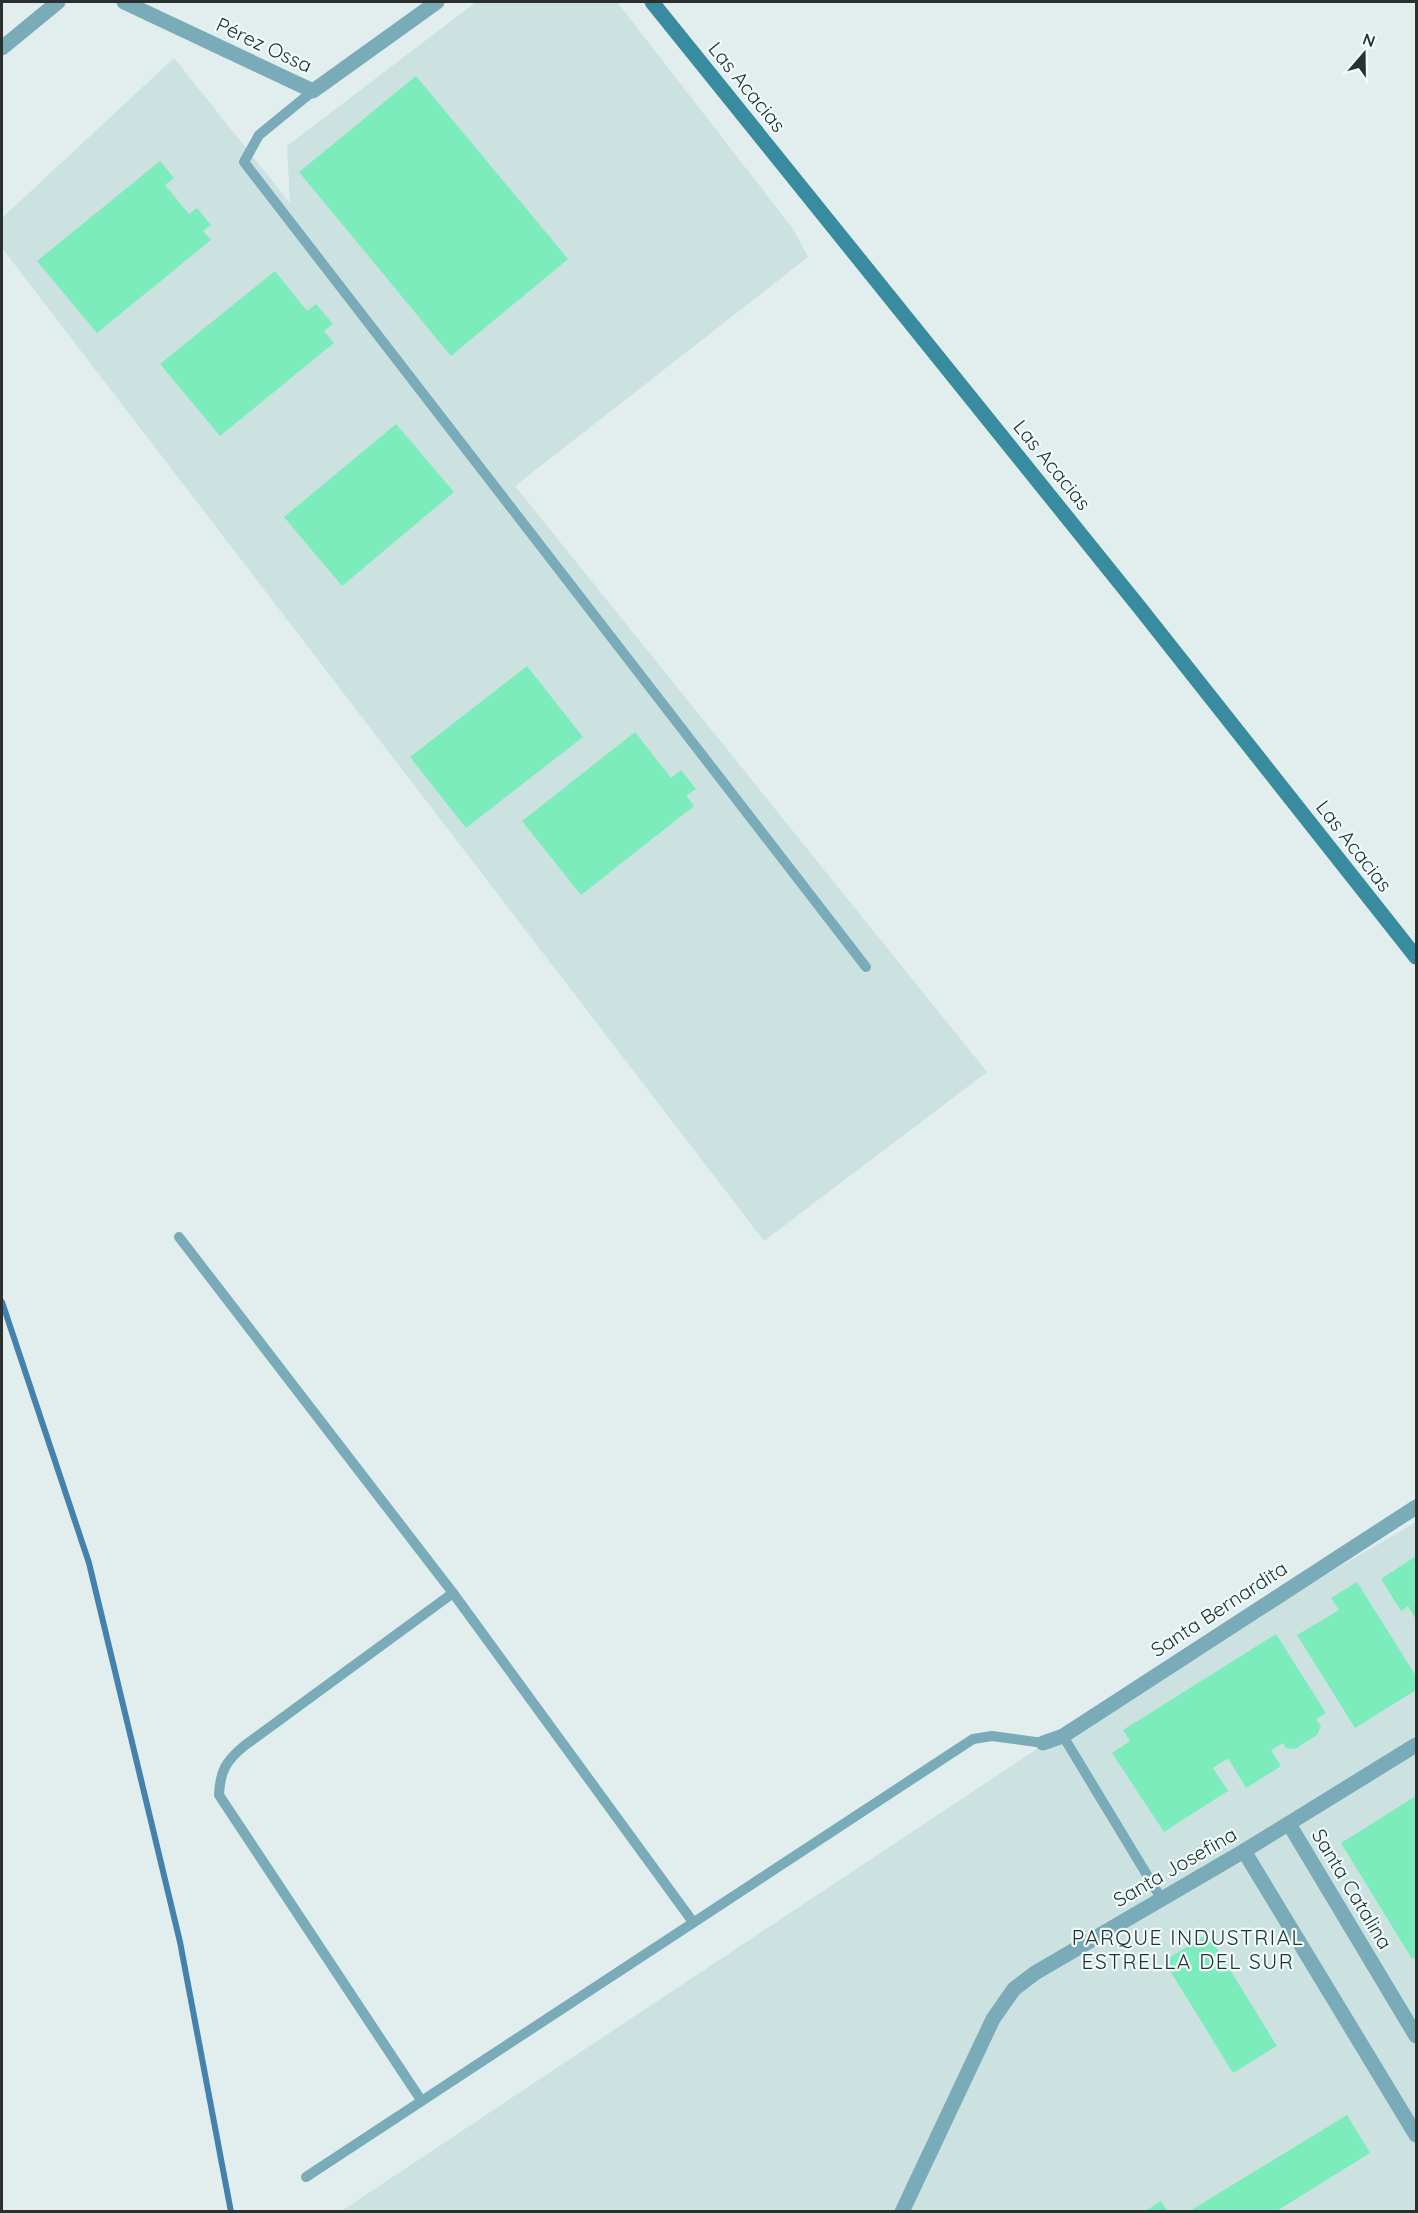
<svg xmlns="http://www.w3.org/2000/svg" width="1418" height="2213" viewBox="0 0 1418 2213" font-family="Quicksand,sans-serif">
	<rect width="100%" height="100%" fill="#e1eeed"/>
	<g fill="#cce2e0">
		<path d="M476,2H617L793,229L808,257L515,486L987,1072L764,1241L2,248V218L174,58L290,203L287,146Z"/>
		<path d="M1416,1522V2211L340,2212L1097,1709Z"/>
	</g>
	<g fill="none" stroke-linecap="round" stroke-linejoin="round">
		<path stroke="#4482ad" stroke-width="6" d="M2,1302L89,1563L180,1942L231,2212"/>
	</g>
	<g fill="#7decbd">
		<path d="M416,76L568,259L451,356L299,172Z"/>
		<path d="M160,161L174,178L165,185L189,214L197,208L211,225L203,231L211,240L97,333L37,261Z"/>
		<path d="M275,271L307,311L316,304L333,324L324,331L334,343L220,436L160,364Z"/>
		<path d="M396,424L454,492L342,586L284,517Z"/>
		<path d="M527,666L583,737L466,828L410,757Z"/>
		<path d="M635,732L671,778L681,770L696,789L686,796L694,806L581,895L522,821Z"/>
		<path d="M1416,1556V1620L1408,1606L1401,1611L1381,1579Z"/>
		<path d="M1357,1582L1416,1676V1690L1355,1728L1297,1635L1339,1610L1331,1598Z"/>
		<path d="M1276,1634L1326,1713L1316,1719L1321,1726L1317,1735L1295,1749L1286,1748L1283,1743L1271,1750L1281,1766L1246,1788L1228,1758L1213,1768L1228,1791L1164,1832L1112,1753L1130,1741L1123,1730Z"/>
		<path d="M1416,1796V1957L1412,1959L1341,1843Z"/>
		<path d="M1208,1934L1277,2046L1233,2073L1164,1961Z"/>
		<path d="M1347,2115L1370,2153L1275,2212H1188Z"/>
		<path d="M1161,2201L1168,2212H1144Z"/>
	</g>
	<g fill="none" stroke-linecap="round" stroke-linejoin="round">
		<g stroke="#7aabb9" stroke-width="10">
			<path d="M313,91L259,135L244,162L866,967"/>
			<path d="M179,1237L453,1593L693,1922"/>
			<path d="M1063,1736L1161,1898"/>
			<path d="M421,2100L219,1795C220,1771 226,1761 244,1746L453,1593"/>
			<path d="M306,2177L973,1739L992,1736L1043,1743"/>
		</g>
		<g stroke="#7aabb9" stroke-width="15">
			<path d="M124,2L313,91L437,2"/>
			<path d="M2,48L58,2"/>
			<path d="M1043,1743L1063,1736L1416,1507"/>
			<path d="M1289,1824L1416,2036"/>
			<path d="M1244,1851L1416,2135"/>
			<path d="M902,2212L993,2019L1014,1989L1035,1973L1244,1851L1416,1745"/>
		</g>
		<path stroke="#398b9f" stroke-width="15" d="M652,2L1140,608L1416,957"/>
	</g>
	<g text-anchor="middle" stroke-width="4.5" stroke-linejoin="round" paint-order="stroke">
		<g font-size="20" fill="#2b302f" stroke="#eefcfb">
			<text transform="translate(264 45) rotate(25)" y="7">Pérez Ossa</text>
			<text transform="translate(747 87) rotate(51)" y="7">Las Acacias</text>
			<text transform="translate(1052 465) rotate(51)" y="7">Las Acacias</text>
			<text transform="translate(1354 846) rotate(52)" y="7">Las Acacias</text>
			<text transform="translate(1219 1609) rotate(-33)" y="7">Santa Bernardita</text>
			<text transform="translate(1175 1867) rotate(-30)" y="7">Santa Josefina</text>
			<text transform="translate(1352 1889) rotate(59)" y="7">Santa Catalina</text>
		</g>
		<g font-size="21" letter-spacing="1.5" fill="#2b302f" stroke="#eefcfb">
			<text x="1188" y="1945">PARQUE INDUSTRIAL<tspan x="1188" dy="24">ESTRELLA DEL SUR</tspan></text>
		</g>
	</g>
	<rect width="1418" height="2213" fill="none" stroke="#2b302f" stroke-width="6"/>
	<g transform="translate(1364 54) rotate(20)" stroke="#eefcfb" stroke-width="4.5" paint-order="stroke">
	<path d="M0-4.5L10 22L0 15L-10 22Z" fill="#2b302f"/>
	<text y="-9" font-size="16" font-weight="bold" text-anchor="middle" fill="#2b302f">N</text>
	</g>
</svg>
